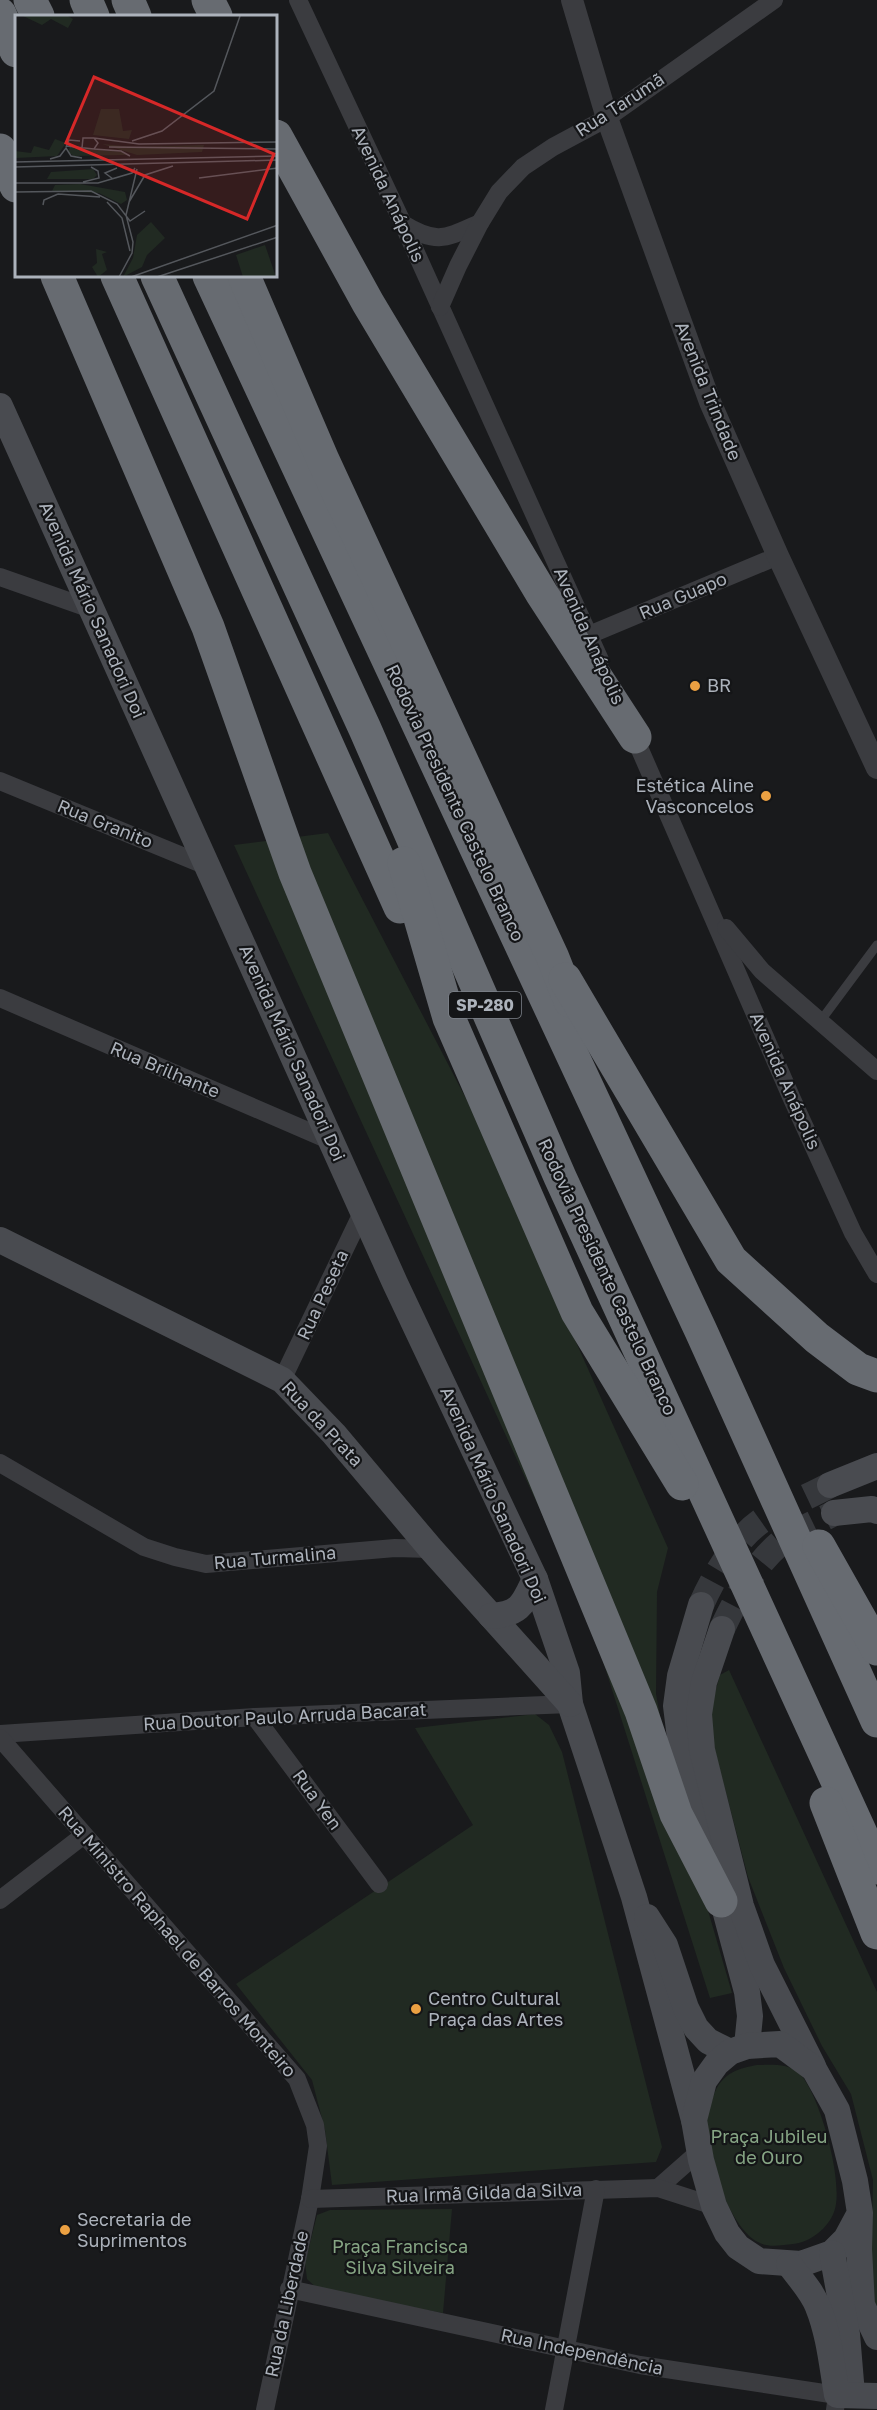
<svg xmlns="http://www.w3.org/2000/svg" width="877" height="2410" viewBox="0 0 877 2410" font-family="'Golos Text',sans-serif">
	<rect width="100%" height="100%" fill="#191a1c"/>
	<g fill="#212a22">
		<path d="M328,833L475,1116L668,1548L657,1592L656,1694L675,1797L732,1993L710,1998L588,1614L234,845Z"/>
		<path d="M729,1670L877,1992V2323L865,2289L872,2232L873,2180L851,2094L822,2046L784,1968L748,1877L707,1720L720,1675Z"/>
		<path d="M535,1714L549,1725L562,1752L662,2147L656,2162L332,2185L325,2130L312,2080L236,1984L473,1825L415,1728Z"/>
		<path d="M757,2065C771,2065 789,2063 800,2074C820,2095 845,2185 834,2212C828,2228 811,2242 793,2244C782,2245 768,2248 758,2242C730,2229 702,2149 707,2120C709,2110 713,2094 718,2086C728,2071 741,2068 757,2065Z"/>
		<path d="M452,2209L443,2313L319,2290L307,2279L305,2263L317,2215L330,2210Z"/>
	</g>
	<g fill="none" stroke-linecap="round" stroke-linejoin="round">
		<g stroke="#36383c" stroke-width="26" stroke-dasharray="26 13" stroke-linecap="butt">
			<path d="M701,1605C714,1576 736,1537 764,1519C784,1506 808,1497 830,1485"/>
			<path d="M722,1629C737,1597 755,1563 784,1540C799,1529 818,1522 834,1513"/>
		</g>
		<path stroke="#3b3c40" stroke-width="9" d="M819,1023L877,945"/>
		<g stroke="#3b3c40" stroke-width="18">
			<path d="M298,0L403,224L600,660"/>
			<path d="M403,224C437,245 446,238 480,223"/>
			<path d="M440,307L458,266L480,223L499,192L523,167L553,147L607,118L774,0"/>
			<path d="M0,577L91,609"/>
			<path d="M589,635L778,556"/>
			<path d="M631,729L792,1099L853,1233L877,1274"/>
			<path d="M0,781L209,867"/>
			<path d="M726,928L762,971L877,1071"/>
			<path d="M0,998L331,1141"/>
			<path d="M282,1380L363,1211"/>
			<path d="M0,1463L144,1547L175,1557L206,1564L395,1548L431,1549"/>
			<path d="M255,1717L379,1884"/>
			<path d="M0,1734L255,1717L570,1704"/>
			<path d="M0,1738L297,2079L315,2125L318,2146L310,2199L265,2410"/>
			<path d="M0,1900L84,1835"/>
			<path d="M658,2188L700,2151"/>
			<path d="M310,2199L658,2188L714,2206"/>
			<path d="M289,2289L640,2365L837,2395L835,2410"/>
			<path d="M554,2410L596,2189"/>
		</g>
		<path stroke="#3b3c40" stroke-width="22" d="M572,0L607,118L710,402L778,556L877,768"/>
		<g stroke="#494b50" stroke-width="26">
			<path d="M0,406L395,1283L535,1579L567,1673L570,1704L634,1897L694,2120"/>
			<path d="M0,1240L282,1380L334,1434L431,1549L570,1704"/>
			<path d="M830,1485L877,1466"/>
			<path d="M834,1513L872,1509L877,1511"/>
			<path d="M701,1605L680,1676L676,1706L681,1746L747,1992L750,2016L747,2046"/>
			<path d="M491,1616C521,1614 523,1604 535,1579"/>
			<path d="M722,1629L704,1682L699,1714L702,1750L741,1906L762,1965L813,2066"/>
			<path d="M647,1917L665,1945L686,2008L696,2028L708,2041L730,2052"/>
			<path d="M860,2213L846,2239L832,2253L801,2264L759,2261L738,2247L727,2233L714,2206L701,2160L694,2120L704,2081L717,2063L730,2052L747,2046L780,2044L814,2069L837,2110L855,2181L860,2213L859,2249L862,2305L877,2337"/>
			<path d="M832,2253L847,2334L852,2394"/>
			<path d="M789,2264C799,2278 812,2291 818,2307C829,2334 832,2366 837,2395L877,2396"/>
		</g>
		<g stroke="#676b71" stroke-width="33">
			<path d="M30,0L38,16"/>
			<path d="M86,0L93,16"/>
			<path d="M128,0L135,16"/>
			<path d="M208,0L216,16"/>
			<path d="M0,14L16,51"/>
			<path d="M276,136L368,303L542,594L635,737"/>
			<path d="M0,150L16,186"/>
			<path d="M57,276L208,627L295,873L641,1711L676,1814L721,1901"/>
			<path d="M117,276L400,907"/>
			<path d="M157,276L365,729L560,1177L877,1868"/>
			<path d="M209,276L701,1331L877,1721"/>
			<path d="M244,276L323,460L553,958L570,1001"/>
			<path d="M404,863L449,1018L577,1312L682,1484"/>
			<path d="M565,979L731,1260L817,1338L858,1369L877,1376"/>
			<path d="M819,1546L877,1649"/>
			<path d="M826,1803L877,1933"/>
		</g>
	</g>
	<g fill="#eba042" stroke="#141517" stroke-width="2">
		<circle cx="695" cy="686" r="6"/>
		<circle cx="766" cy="796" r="6"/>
		<circle cx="416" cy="2009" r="6"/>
		<circle cx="65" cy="2230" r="6"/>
	</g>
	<g text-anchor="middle" stroke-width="4.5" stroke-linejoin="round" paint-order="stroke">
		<rect fill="#141517" stroke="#7e838a" stroke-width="1.5" x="449" y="992" width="72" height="26" rx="4.5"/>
		<g font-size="16" font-weight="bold" fill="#acb2bb">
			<text x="485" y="1011">SP-280</text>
		</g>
		<g font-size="18" fill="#acb2bb" stroke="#141517">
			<text transform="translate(620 105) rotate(-33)" y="6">Rua Tarumã</text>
			<text transform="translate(388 194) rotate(65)" y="6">Avenida Anápolis</text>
			<text transform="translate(708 391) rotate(68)" y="6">Avenida Trindade</text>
			<text transform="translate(683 596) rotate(-23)" y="6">Rua Guapo</text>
			<text transform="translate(92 610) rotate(66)" y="6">Avenida Mário Sanadori Doi</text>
			<text transform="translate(589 636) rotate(66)" y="6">Avenida Anápolis</text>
			<text transform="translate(455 803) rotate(65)" y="6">Rodovia Presidente Castelo Branco</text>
			<text transform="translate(105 824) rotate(22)" y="6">Rua Granito</text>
			<text transform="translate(292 1053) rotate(66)" y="6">Avenida Mário Sanadori Doi</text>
			<text transform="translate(165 1070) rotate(23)" y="6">Rua Brilhante</text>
			<text transform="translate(785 1081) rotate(66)" y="6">Avenida Anápolis</text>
			<text transform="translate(607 1277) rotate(65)" y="6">Rodovia Presidente Castelo Branco</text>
			<text transform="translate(323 1295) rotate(-65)" y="6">Rua Peseta</text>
			<text transform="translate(322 1424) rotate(47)" y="6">Rua da Prata</text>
			<text transform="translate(493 1495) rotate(66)" y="6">Avenida Mário Sanadori Doi</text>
			<text transform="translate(275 1558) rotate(-5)" y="6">Rua Turmalina</text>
			<text transform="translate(285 1717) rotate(-3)" y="6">Rua Doutor Paulo Arruda Bacarat</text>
			<text transform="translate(317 1800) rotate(54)" y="6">Rua Yen</text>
			<text transform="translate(177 1942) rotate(49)" y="6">Rua Ministro Raphael de Barros Monteiro</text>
			<text transform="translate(484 2193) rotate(-2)" y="6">Rua Irmã Gilda da Silva</text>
			<text transform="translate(287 2304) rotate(-78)" y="6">Rua da Liberdade</text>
			<text transform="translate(582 2352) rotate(12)" y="6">Rua Independência</text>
		</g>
		<g font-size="18" fill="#acb2bb" stroke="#141517" text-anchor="start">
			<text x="707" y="692">BR</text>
			<text x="754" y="792" text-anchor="end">Estética Aline<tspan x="754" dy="21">Vasconcelos</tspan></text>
			<text x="428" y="2005">Centro Cultural<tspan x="428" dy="21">Praça das Artes</tspan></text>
			<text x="77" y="2226">Secretaria de<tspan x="77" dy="21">Suprimentos</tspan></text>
		</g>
		<g font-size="18" fill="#86a584" stroke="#141517">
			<text x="769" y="2143">Praça Jubileu<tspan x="769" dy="21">de Ouro</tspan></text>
			<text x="400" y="2253">Praça Francisca<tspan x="400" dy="21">Silva Silveira</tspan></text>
		</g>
	</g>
	<g transform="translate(15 15)">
		<rect width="262" height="262" fill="#191a1c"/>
		<path d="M8,1H53L58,4L53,13L36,4L27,10ZM86,94H104L108,116L117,115L114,124L78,120ZM40,124L51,128L42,141L0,143V136L16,138L19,131L34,135ZM87,129L120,132L189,130L187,137L122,140ZM55,132L108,137L111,140L59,141L53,137ZM78,154L82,160L78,164H32L36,157ZM65,169L110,177L112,185L106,189L84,178L37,176L40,170ZM136,207L150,223L132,240L127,252L108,262L118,243L122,220ZM250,230L261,262H228L221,240ZM81,234L92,237L87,239L92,255L83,262L77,252L82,248Z" fill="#212a22"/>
		<path fill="none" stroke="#54575c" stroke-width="1.5" d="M79,123L124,129L263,127M117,126L147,116L199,76L225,1M51,131L79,134L83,128L79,123H68L67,133M51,132L54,125L65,126M94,132L263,134M79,134L106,136L115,141M35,144L45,141L51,133L56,141L67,143M0,147L263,141M0,152L263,145M184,163L263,153M98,164L90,158L102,153M68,167L84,163L83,156L76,152M0,168H83L117,158L120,153M0,177L76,176L102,189L115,206L130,196M43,179L85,182M92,187L107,203L115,236M114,187L130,160L158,151M28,190L29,185L43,179M104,262L117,238L118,227L111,200L122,154M116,262L263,210M142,262L263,222"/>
		<path fill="#d62828" fill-opacity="0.15" stroke="#d62828" stroke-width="3" d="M79,62L259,139L232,204L51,128Z"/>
		<rect width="262" height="262" fill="none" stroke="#acb2bb" stroke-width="3"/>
	</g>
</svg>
